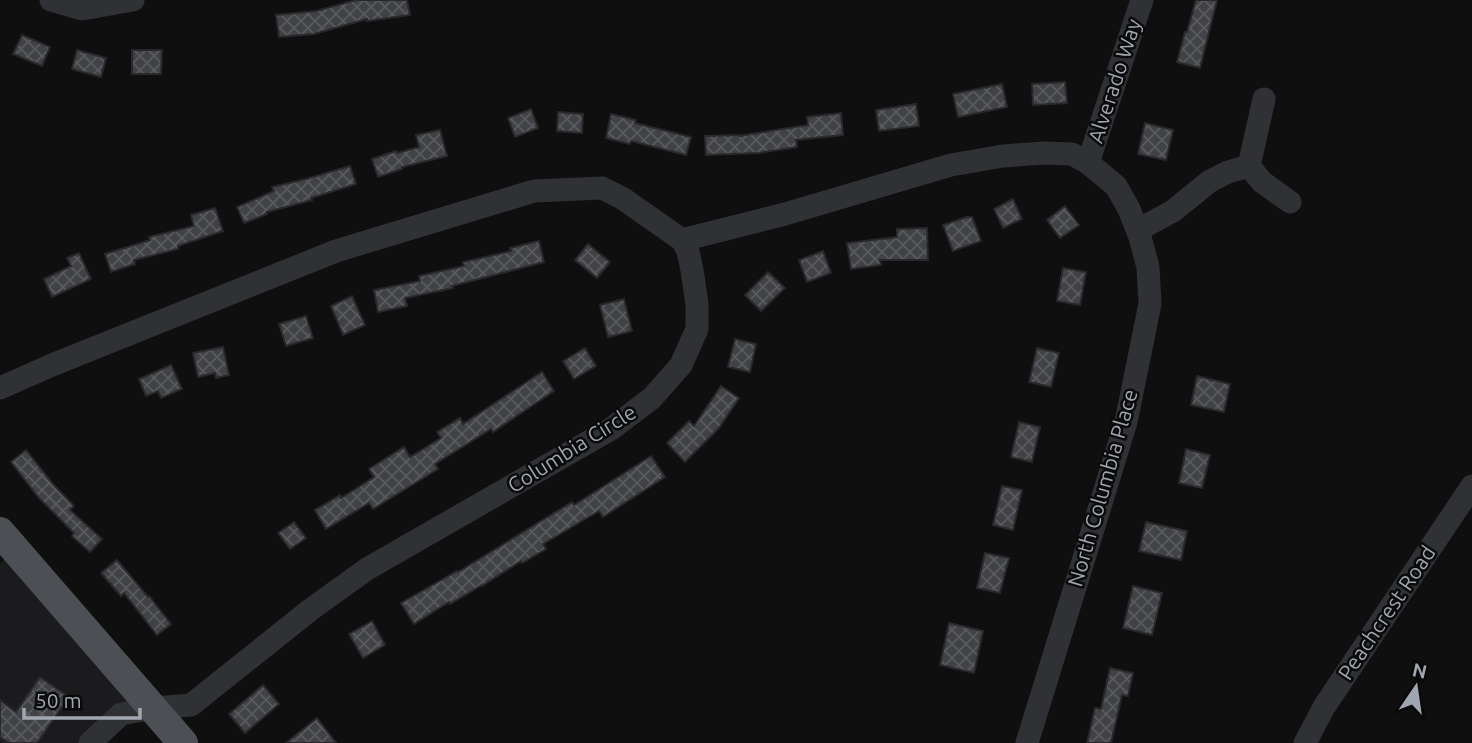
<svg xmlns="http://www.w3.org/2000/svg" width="1472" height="743" viewBox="0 0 1472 743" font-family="Ubuntu,sans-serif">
	<defs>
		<pattern id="building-cross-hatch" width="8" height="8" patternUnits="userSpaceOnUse" patternTransform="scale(1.75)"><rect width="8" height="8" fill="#404246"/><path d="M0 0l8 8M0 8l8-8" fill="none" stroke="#585a5e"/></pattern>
	</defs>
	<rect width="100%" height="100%" fill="#0f0f10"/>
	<path fill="#1b1b1d" d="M20,547L136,691L92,743H0V563Z"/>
	<g fill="url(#building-cross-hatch)" stroke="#29292c" stroke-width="2">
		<path d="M356,0H407L410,15L367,21V19L314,34L279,37L276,15L316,11Z"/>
		<path d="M1196,0H1217L1200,68L1177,62L1185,32H1187Z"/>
		<path d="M22,35L50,47L42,66L13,54Z"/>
		<path d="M77,50L106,58L101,77L72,69Z"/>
		<path d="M132,50H162L161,74H132Z"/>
		<path d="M1065,82L1067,103L1033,105L1032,84Z"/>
		<path d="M1002,84L1007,107L958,117L953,94Z"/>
		<path d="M916,104L919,126L879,131L876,110Z"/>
		<path d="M531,109L538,128L515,137L508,118Z"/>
		<path d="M558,112L583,114L582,133L557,131Z"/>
		<path d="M841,113L843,135L796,140L797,147L759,153L706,155L705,136L739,135V136L808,125L807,117Z"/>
		<path d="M611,114L636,120L635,123L691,137L686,155L631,141L630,144L606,138Z"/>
		<path d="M1145,123L1173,130L1166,160L1138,154Z"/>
		<path d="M440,130L447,156L402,167V169L378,177L372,159L396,151L397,153L419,147L416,135Z"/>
		<path d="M350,166L356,184L311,198L312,200L267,212V214L244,223L237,207L274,191L272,187L306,179Z"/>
		<path d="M1013,199L1022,219L1003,228L994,209Z"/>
		<path d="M1065,206L1079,225L1060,238L1047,220Z"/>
		<path d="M215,208L223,231L178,246V249L134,260L135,264L111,272L105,254L150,240L149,237L194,226L191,215Z"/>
		<path d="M967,217H972L981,241L953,251L943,225Z"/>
		<path d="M927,228L928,260H880L881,265L851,269L847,243L897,237V229Z"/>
		<path d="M539,241L544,262L452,286L453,288L405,298L407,306L378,312L374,290L420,281L419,276L464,266L463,262L511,251L510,248Z"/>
		<path d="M588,244L610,262L597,278L575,260Z"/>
		<path d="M823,251L831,273L807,282L799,260Z"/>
		<path d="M79,253L91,279L52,297L44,279L71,266L67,258Z"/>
		<path d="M1063,268L1086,272L1080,305L1057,301Z"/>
		<path d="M768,272L785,288L761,311L745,295Z"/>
		<path d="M352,296L365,325L343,335L331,306Z"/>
		<path d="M624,299L632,331L608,337L600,305Z"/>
		<path d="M306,316L313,338L286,346L279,324Z"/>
		<path d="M735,339L756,344L750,372L728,367Z"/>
		<path d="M223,347L229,375L216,378L215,373L198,377L193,353Z"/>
		<path d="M585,348L596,366L574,379L563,361Z"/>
		<path d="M1037,348L1059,353L1051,387L1029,382Z"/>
		<path d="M171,365L182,389L161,398L158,391L146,396L139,379Z"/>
		<path d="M542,372L554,391L493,432L491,429L435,464L438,469L373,509L369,503L326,529L315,510L340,495L341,498L374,477L369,469L404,447L410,457L441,438L437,432L460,418L463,424Z"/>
		<path d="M1197,376L1230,384L1224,412L1191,405Z"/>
		<path d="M721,386L739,398L719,428L685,462L667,443L689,421L694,426Z"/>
		<path d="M1019,422L1040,427L1032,462L1011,457Z"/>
		<path d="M1186,449L1210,455L1202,488L1179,483Z"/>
		<path d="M26,450L53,484L74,506L70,510L102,539L90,552L72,536L74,533L39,498L11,462Z"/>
		<path d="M651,456L665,477L603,517L599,511L543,544L546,549L522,563L521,561L482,586V585L450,604L449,602L414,624L401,603L457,571L458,572L572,502L574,505Z"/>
		<path d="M1002,486L1022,490L1013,530L993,525Z"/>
		<path d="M294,522L306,538L290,549L278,533Z"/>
		<path d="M1146,522L1187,531L1181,560L1139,551Z"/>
		<path d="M985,553L1009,558L1000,593L977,588Z"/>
		<path d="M117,560L148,597L149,596L171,624L157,635L124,593L121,596L101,573Z"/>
		<path d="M1133,586L1162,593L1152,635L1123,628Z"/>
		<path d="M372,621L385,645L363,658L349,634Z"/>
		<path d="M949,623L983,631L974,673L940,665Z"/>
		<path d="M1110,668L1133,673L1128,696L1122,695L1111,743H1087L1095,708L1101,709Z"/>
		<path d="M40,677L69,697L37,743H9L0,737V700L16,712Z"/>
		<path d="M263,685L279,704L245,733L229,714Z"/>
		<path d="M317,718L336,743H286Z"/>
	</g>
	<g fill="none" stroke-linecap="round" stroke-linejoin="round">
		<g stroke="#303135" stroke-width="23">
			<path d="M51,0L82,9L133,0"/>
			<path d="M1088,163L1142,0"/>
			<path d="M1249,166L1264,99"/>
			<path d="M1138,230L1173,211L1210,181L1228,172L1249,166L1262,182L1290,202"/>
			<path d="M682,240L785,214L951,165L1003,156L1044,153L1072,154L1088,163L1116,186L1129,209L1140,237L1148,267L1150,304L1126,422L1027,743"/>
			<path d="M0,388L52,365L336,251L534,191L602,188L622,198L682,240L688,251L692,270L697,304V329L681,365L652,398L611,429L367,569L310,610L191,705L153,708L121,714L90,743"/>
			<path d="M1305,743L1324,707L1472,486"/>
		</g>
		<path stroke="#4c4f54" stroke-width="30" d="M0,532L183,743"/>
	</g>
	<g text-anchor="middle" stroke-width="5" stroke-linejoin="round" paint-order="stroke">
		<g font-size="21" fill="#a1a7b0" stroke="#0a0a0b">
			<text transform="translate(1115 81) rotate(-72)" y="7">Alverado Way</text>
			<text transform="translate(572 449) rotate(-32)" y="7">Columbia Circle</text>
			<text transform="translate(1103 488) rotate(-74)" y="7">North Columbia Place</text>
			<text transform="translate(1387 613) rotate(-56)" y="7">Peachcrest Road</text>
		</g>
	</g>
	<g transform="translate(1416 687) rotate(13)" stroke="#0a0a0b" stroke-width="5" paint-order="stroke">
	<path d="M0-5L12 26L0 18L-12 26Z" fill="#a1a7b0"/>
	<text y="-10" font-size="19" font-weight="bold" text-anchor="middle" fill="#a1a7b0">N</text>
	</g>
	<path d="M24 708v10h116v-10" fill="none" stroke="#a1a7b0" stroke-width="3.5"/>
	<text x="35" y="708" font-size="21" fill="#a1a7b0" stroke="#0a0a0b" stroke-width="5" paint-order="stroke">50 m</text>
</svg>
